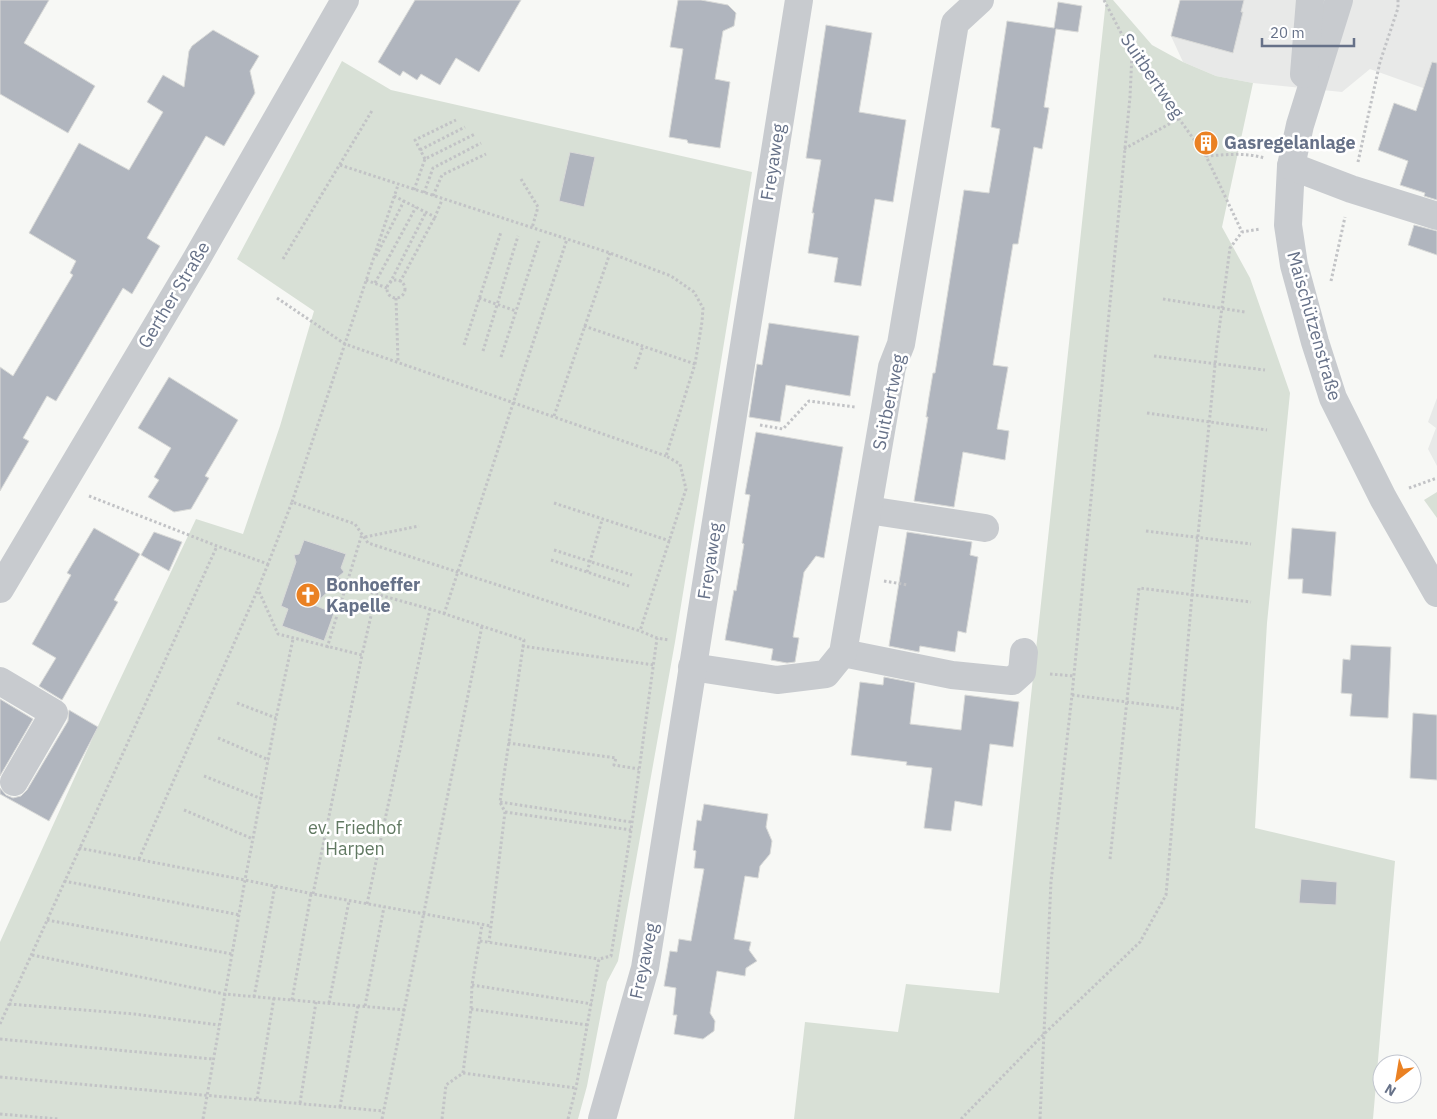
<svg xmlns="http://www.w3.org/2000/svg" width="1437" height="1119" viewBox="0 0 1437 1119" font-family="'IBM Plex Sans',sans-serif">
	<rect width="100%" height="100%" fill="#f7f8f5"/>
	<g fill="#e8e9e8">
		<path d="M1180,0H1437V93L1370,69L1342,92L1253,83L1216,76L1183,62L1171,36L1182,0Z"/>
		<path d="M1437,398V466L1428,449L1436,428L1428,422Z"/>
	</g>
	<g fill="#d8e0d6">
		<path d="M1106,0H1113L1152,45L1183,62L1216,76L1253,83L1222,227L1250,278L1290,393L1267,623L1255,828L1395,861L1373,1119H794L805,1022L898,1032L906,984L999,993Z"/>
		<path d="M342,61L391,90L752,172L675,642L618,961L607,982L587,1086L578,1119H0V942L98,726L196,519L243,534L280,426L314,311L237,259Z"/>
		<path d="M1437,492V518L1424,500Z"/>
	</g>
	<g fill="#b0b5be" stroke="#d9dad8">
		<path d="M0,0H49L24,43L95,86L68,133L0,94Z"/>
		<path d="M415,0H521L479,72L456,58L440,85L421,74L417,80L403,71L400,76L378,62Z"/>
		<path d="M678,0H701L728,5L736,13L734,26L723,31L715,79L730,82L720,148L688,143L687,140L669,137L683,49L670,47Z"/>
		<path d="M1180,0H1244L1241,12H1243L1233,53L1171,36Z"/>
		<path d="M1058,2L1082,6L1078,32L1056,29L1044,107L1049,108L1042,149L1034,147L1018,244H1013L993,365L1008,367L997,429L1009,431L1005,460L963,452L954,507L914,501L928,417H926L929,397L933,373H935L964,190L989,193L1000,129L991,127L1007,21L1054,28Z"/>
		<path d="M826,25L872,33L859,112L906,120L893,202L875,199L861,286L834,282L838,258L808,253L814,213H812L821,160L806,158Z"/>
		<path d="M213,30L259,56L250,71L255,93L224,146L206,136L147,238L160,246L132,294L123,288L56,401L47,396L23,438L29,441L0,491V367L13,376L73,275L70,273L76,261L29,233L79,143L129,170L163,112L147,102L163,75L184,87L189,51L192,46Z"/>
		<path d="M1432,62L1437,63V200L1424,196L1425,193L1400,185L1408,161L1378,150L1394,103L1416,111Z"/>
		<path d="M570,152L595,157L584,207L559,201Z"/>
		<path d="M1414,225L1437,231V255L1408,245Z"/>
		<path d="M769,323L859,336L850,396L786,385L780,422L749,417L757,364L762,365Z"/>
		<path d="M169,377L238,420L205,476L209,478L191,509L174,512L148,497L159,480L154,477L171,448L138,428Z"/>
		<path d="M756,432L843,447L824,558L816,556L804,572L793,637L799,638L795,662L787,663L771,660L773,649L725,640L734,590L736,591L744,544L742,543L750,495L745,494Z"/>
		<path d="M94,528L140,554L114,600L118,602L62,700L39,686L56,658L32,644L71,575L67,573Z"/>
		<path d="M1292,528L1336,532L1331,596L1302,593L1303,579H1288Z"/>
		<path d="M154,532L182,542L169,571L141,555Z"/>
		<path d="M907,532L972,542L970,555L978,557L966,633L958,631L955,652L920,646L919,652L889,646Z"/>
		<path d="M304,540L346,554L341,568L344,572L338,577L341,579L314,605L334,613L324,641L282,626L288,609L281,606L296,562L294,555L299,554Z"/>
		<path d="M1351,645L1391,647L1388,718L1350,716L1352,694L1341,693L1343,659L1350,660Z"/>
		<path d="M884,677L915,683L910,724L961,730L965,695L1019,702L1013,747L990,744L982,806L955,801L951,831L924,828L932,768L906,765L907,762L851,755L860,682L883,685Z"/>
		<path d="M0,699L33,719L0,776Z"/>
		<path d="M69,710L98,727L49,821L0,794V788L6,795L13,798L21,796L27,790L68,721Z"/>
		<path d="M1413,713L1437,715V780L1410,778Z"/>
		<path d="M704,804L768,814L766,827L772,841L770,854L760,866L758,878L745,876L734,939L751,942L749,950L757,961L746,968L745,976L717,971L710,1013L715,1021L714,1031L703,1039L674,1034L677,1015H673L676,988L664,986L670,951L677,952L679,939L691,941L704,869L694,868L696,851L693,850L697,820L701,821Z"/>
		<path d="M1301,879L1337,882L1336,905L1299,903Z"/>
	</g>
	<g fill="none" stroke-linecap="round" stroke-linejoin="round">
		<g stroke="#c2c3c6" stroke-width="3" stroke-dasharray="2.5 2.5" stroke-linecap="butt">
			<path d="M1104,0L1132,54L1206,156L1242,232"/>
			<path d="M1124,149L1180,118"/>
			<path d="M420,150L465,127"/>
			<path d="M1206,156C1225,155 1245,152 1264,158"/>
			<path d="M425,159L415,140L456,120"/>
			<path d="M1358,162L1380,62L1398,8V0"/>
			<path d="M340,165L610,253L671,276L694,292L703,308L702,322L695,364L666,456L680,464L686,489L640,631"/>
			<path d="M521,179L538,207L532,228"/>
			<path d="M414,190L425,159L475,134"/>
			<path d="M424,193L433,168L481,143"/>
			<path d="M394,196L435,217L442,200"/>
			<path d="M433,196L442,175L486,154"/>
			<path d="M376,256L404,201"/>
			<path d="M283,259L373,109"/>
			<path d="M366,280L387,288"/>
			<circle cx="396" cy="289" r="9"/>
			<path d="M1331,281L1345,217"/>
			<path d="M400,282L435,217"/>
			<path d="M375,283L416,207"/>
			<path d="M390,283L426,212"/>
			<path d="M277,298L345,344L666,456"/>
			<path d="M396,298L398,361"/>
			<path d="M479,298L516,311"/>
			<path d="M1163,299L1245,312"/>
			<path d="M584,326L695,364"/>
			<path d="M464,345L501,232"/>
			<path d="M483,351L518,236"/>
			<path d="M1154,356L1265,370"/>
			<path d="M501,357L539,241"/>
			<path d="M635,369L643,346"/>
			<path d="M1147,413L1267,430"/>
			<path d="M554,416L610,253"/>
			<path d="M760,425L783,429L809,401L855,407"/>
			<path d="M1409,488L1437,478"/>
			<path d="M89,496L217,546L268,564L292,502L355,524L368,543L640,631L657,638L669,640"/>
			<path d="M292,502L398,185"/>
			<path d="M554,503L670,541"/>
			<path d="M1146,531L1251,544"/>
			<path d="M365,537L419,526"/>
			<path d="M554,550L632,575"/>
			<path d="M551,560L629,586"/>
			<path d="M268,564L258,589L278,634L362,655L376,594L430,609L524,640L500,802L505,812L489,942"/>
			<path d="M587,572L602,520"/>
			<path d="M884,581L908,585"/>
			<path d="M347,586L376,594"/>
			<path d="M444,614L567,239"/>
			<path d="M522,646L654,665"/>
			<path d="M327,648L362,534"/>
			<path d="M1050,674L1074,676"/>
			<path d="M1072,695L1182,709"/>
			<path d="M237,703L276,718"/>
			<path d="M218,738L269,760"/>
			<path d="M508,743L616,758L614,765L639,769"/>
			<path d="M204,776L262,799"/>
			<path d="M500,802L631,822"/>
			<path d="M184,810L253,839"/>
			<path d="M505,812L631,830"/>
			<path d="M79,848L245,880L313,894L491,926"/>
			<path d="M139,859L258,589"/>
			<path d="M1110,859L1139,588L1251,602"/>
			<path d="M64,881L240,915"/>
			<path d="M313,894L362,655"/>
			<path d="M367,904L430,609"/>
			<path d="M47,920L232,954"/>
			<path d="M480,941L599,959"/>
			<path d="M32,955L224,994L405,1010"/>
			<path d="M472,985L592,1004"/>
			<path d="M254,997L275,886"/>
			<path d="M292,1000L311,894"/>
			<path d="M329,1003L349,901"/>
			<path d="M9,1004L134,1014L219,1025"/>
			<path d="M365,1006L384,907"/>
			<path d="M471,1009L588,1025"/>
			<path d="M0,1024L217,546"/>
			<path d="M0,1039L213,1059"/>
			<path d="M463,1073L471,1009L472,985L482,925"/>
			<path d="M0,1077L383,1111"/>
			<path d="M257,1099L274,998"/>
			<path d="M300,1103L316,1002"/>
			<path d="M340,1107L358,1006"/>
			<path d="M0,1114L59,1119"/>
			<path d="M203,1119L245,880L276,718L293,639"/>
			<path d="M382,1119L482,626"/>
			<path d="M442,1119L446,1085L463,1073L576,1088"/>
			<path d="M568,1119L576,1088L599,959L611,956L631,830L657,638"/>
			<path d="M961,1119L1043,1035L1140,942L1166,895L1192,595L1217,345L1230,248L1242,232L1260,229"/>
			<path d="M1040,1119L1051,882L1072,695L1130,97L1132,54"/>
		</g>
		<g stroke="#c8cbcf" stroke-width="28">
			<path d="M1339,0L1300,125L1291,166L1288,225L1294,265L1315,342L1333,398L1383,498L1437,593"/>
			<path d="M1304,74L1310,0"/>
			<path d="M1291,166L1351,189L1437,216"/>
			<path d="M868,510L985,528"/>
			<path d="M0,589L197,258L345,0"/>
			<path d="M843,653L952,675L1012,681L1022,672L1024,652"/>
			<path d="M692,667L777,680L826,674L843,653L892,367L901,344L955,23L980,0"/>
			<path d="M0,681L54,713L14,782"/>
			<path d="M602,1119L645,968L799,0"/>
		</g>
	</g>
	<defs>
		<symbol id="building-disc" viewBox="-11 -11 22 22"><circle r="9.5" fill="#ea8123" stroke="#fff"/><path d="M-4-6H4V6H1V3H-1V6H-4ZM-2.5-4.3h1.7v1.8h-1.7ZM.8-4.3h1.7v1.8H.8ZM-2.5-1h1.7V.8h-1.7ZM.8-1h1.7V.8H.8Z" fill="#fff"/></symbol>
		<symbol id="church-disc" viewBox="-11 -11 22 22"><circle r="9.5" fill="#ea8123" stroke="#fff"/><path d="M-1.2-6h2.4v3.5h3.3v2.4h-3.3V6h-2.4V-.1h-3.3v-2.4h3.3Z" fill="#fff"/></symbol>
	</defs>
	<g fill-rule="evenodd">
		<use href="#building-disc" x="1192" y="129" width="28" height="28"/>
		<use href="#church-disc" x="294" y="581" width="28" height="28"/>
	</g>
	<g text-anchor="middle" stroke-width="5" stroke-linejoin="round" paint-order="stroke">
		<g font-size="18" fill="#667188" stroke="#fff">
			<text transform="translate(1152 76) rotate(56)" y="6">Suitbertweg</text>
			<text transform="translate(773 162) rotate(-81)" y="6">Freyaweg</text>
			<text transform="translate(174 295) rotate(-59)" y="6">Gerther Straße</text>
			<text transform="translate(1314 326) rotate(74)" y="6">Maischützenstraße</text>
			<text transform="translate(889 402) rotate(-78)" y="6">Suitbertweg</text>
			<text transform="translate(710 561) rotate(-81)" y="6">Freyaweg</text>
			<text transform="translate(644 961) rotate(-78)" y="6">Freyaweg</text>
		</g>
		<g font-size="18" font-weight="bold" fill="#667188" stroke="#fff" text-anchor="start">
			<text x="1224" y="149">Gasregelanlage</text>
			<text x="326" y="591">Bonhoeffer<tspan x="326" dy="21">Kapelle</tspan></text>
		</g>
		<g font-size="18" fill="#617962" stroke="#fff">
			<text x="355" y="834">ev. Friedhof<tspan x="355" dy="21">Harpen</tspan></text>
		</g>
	</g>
	<g transform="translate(1397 1079) rotate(211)"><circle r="24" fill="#ffffff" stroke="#c2c6cf"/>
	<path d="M0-4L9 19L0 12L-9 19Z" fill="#ea8123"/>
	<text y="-8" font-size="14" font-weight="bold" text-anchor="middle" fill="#667188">N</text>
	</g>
	<path d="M1262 38v8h92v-8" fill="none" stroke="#667188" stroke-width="2.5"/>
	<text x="1270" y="38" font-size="15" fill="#667188" stroke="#ffffff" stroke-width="4" paint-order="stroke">20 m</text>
</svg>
